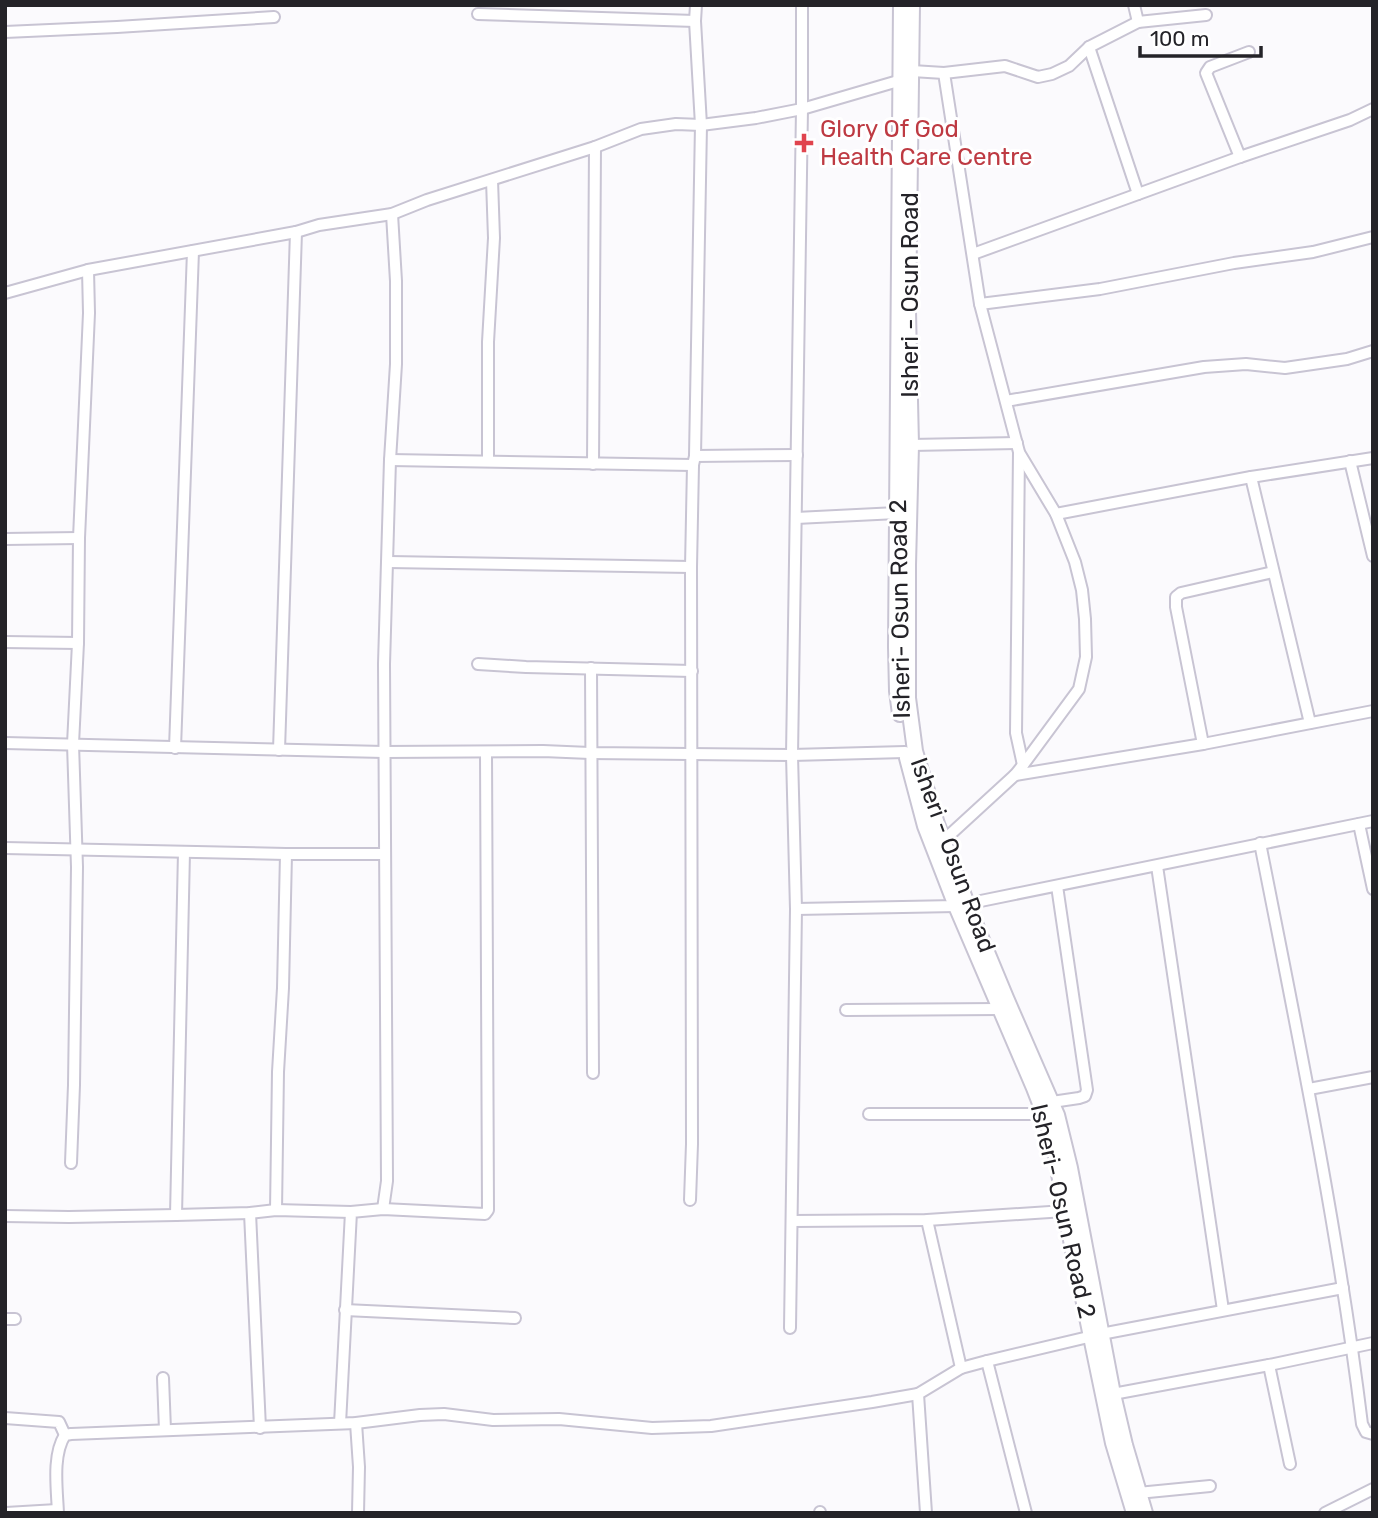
<svg xmlns="http://www.w3.org/2000/svg" width="1378" height="1518" viewBox="0 0 1378 1518" font-family="Rubik,sans-serif">
	<rect width="100%" height="100%" fill="#fbfafd"/>
	<g fill="none" stroke-linecap="round" stroke-linejoin="round">
		<defs>
			<g id="minor">
				<path d="M1134,5L1138,22"/>
				<path d="M478,14L695,21"/>
				<path d="M5,32L117,27L274,17"/>
				<path d="M1089,47L1138,194"/>
				<path d="M912,71L944,73L980,304L1019,452L1016,733L1023,765"/>
				<path d="M944,73L1005,66L1038,77L1052,74L1069,66L1089,47L1138,22L1206,15"/>
				<path d="M1240,157L1206,73L1210,67L1249,52"/>
				<path d="M973,254L1240,157L1350,120L1373,109"/>
				<path d="M5,293L88,270L296,232L319,225L392,214L427,200L595,147L641,129L676,124L701,125L756,118L802,109L905,79"/>
				<path d="M980,304L1100,289L1234,263L1313,252L1373,237"/>
				<path d="M1006,401L1204,367L1246,364L1285,368L1347,359L1373,351"/>
				<path d="M911,445L1017,443"/>
				<path d="M695,456L797,455"/>
				<path d="M390,460L693,465"/>
				<path d="M488,461V342L494,238L492,180"/>
				<path d="M1350,461L1373,556"/>
				<path d="M593,464L595,147"/>
				<path d="M1251,477L1310,723"/>
				<path d="M1056,514L1251,477L1373,458"/>
				<path d="M796,518L897,513"/>
				<path d="M5,539L79,538"/>
				<path d="M389,562L691,567"/>
				<path d="M5,642L78,643"/>
				<path d="M478,664L526,667L692,671"/>
				<path d="M591,668L593,1073"/>
				<path d="M5,743L384,752L543,751L590,753L792,755L905,752"/>
				<path d="M1203,744L1176,607V597L1181,593L1273,572"/>
				<path d="M175,748L193,251"/>
				<path d="M279,750L296,232"/>
				<path d="M1015,775L1203,744L1373,711"/>
				<path d="M1359,824L1373,889"/>
				<path d="M943,841L1015,775L1023,765L1079,689L1086,657L1085,619L1082,590L1075,562L1056,514L1020,454"/>
				<path d="M1260,843C1298,1036 1338,1229 1362,1424L1366,1432L1373,1434"/>
				<path d="M5,848L286,854H384"/>
				<path d="M1157,866L1223,1310"/>
				<path d="M796,909L956,906L1373,821"/>
				<path d="M846,1010L1000,1009"/>
				<path d="M1309,1089L1373,1077"/>
				<path d="M1052,1102L1079,1098L1085,1096L1087,1090L1057,886"/>
				<path d="M869,1114H1044"/>
				<path d="M71,1163L74,1085L77,867L73,744L78,643L79,538L89,313L88,270"/>
				<path d="M690,1200L692,1144L691,567L693,465L695,456L701,125L695,21L696,5"/>
				<path d="M383,1209L387,1181L384,664L390,460L396,364V281L392,214"/>
				<path d="M276,1210L278,1072L283,988L286,854"/>
				<path d="M250,1213L260,1428"/>
				<path d="M176,1215L184,852"/>
				<path d="M5,1216L69,1217L176,1215L250,1213L276,1210L351,1212"/>
				<path d="M927,1220L961,1368"/>
				<path d="M792,1221L927,1220L1065,1211"/>
				<path d="M345,1310L515,1318"/>
				<path d="M5,1319H15"/>
				<path d="M790,1328L796,909L792,755L802,109V5"/>
				<path d="M987,1361L1026,1513"/>
				<path d="M1269,1365L1290,1464"/>
				<path d="M163,1378L165,1430"/>
				<path d="M1113,1394L1269,1365L1373,1343"/>
				<path d="M5,1418L59,1422L65,1435"/>
				<path d="M340,1423C344,1353 347,1283 351,1212L383,1209L485,1214L488,1210L486,753"/>
				<path d="M356,1423L359,1467L358,1513"/>
				<path d="M1138,1493L1210,1486"/>
				<path d="M820,1512V1513"/>
				<path d="M6,1513L57,1510"/>
				<path d="M58,1513C57,1489 52,1455 65,1435L71,1434L356,1423L420,1415L444,1414L493,1420L559,1419L652,1428L711,1426L872,1402L918,1394"/>
				<path d="M926,1513L918,1394L961,1368L987,1361L1101,1334L1343,1288"/>
				<path d="M1325,1513L1373,1489"/>
			</g>
			<g id="major">
				<path d="M912,5L908,312L911,445L908,565V698L915,751L937,824L967,904L1006,998L1057,1115L1070,1168L1113,1394L1125,1445L1145,1513"/>
				<path d="M900,714L897,691L896,647L901,5"/>
				<path d="M907,758L925,826L956,906L1034,1088L1048,1124L1057,1161L1065,1211L1113,1443L1134,1513"/>
			</g>
		</defs>
		<use href="#minor" stroke="#c8c4d3" stroke-width="14"/>
		<use href="#major" stroke="#c8c4d3" stroke-width="18"/>
		<use href="#minor" stroke="#fff" stroke-width="10"/>
		<use href="#major" stroke="#fff" stroke-width="14"/>
	</g>
	<path fill="#e0444e" stroke="#fff" stroke-width="2.5" d="M800.5 132.5h7v7h7v7h-7v7h-7v-7h-7v-7h7z"/>
	<g text-anchor="middle" stroke-width="6" stroke-linejoin="round" paint-order="stroke">
		<g font-size="24" fill="#be3a42" stroke="#fff" text-anchor="start">
			<text x="820" y="137">Glory Of God<tspan x="820" dy="28">Health Care Centre</tspan></text>
		</g>
		<g font-size="24" fill="#242328" stroke="#fff">
			<text transform="translate(910 295) rotate(-90)" y="8">Isheri - Osun Road</text>
			<text transform="translate(900 609) rotate(-91)" y="8">Isheri- Osun Road 2</text>
			<text transform="translate(953 855) rotate(70)" y="8">Isheri - Osun Road</text>
			<text transform="translate(1063 1211) rotate(77)" y="8">Isheri- Osun Road 2</text>
		</g>
	</g>
	<rect width="1378" height="1518" fill="none" stroke="#242328" stroke-width="14"/>
	<path d="M1140 46v10h121v-10" fill="none" stroke="#242328" stroke-width="3.5"/>
	<text x="1150" y="46" font-size="21" fill="#242328" stroke="#ffffff" stroke-width="5" paint-order="stroke">100 m</text>
</svg>
